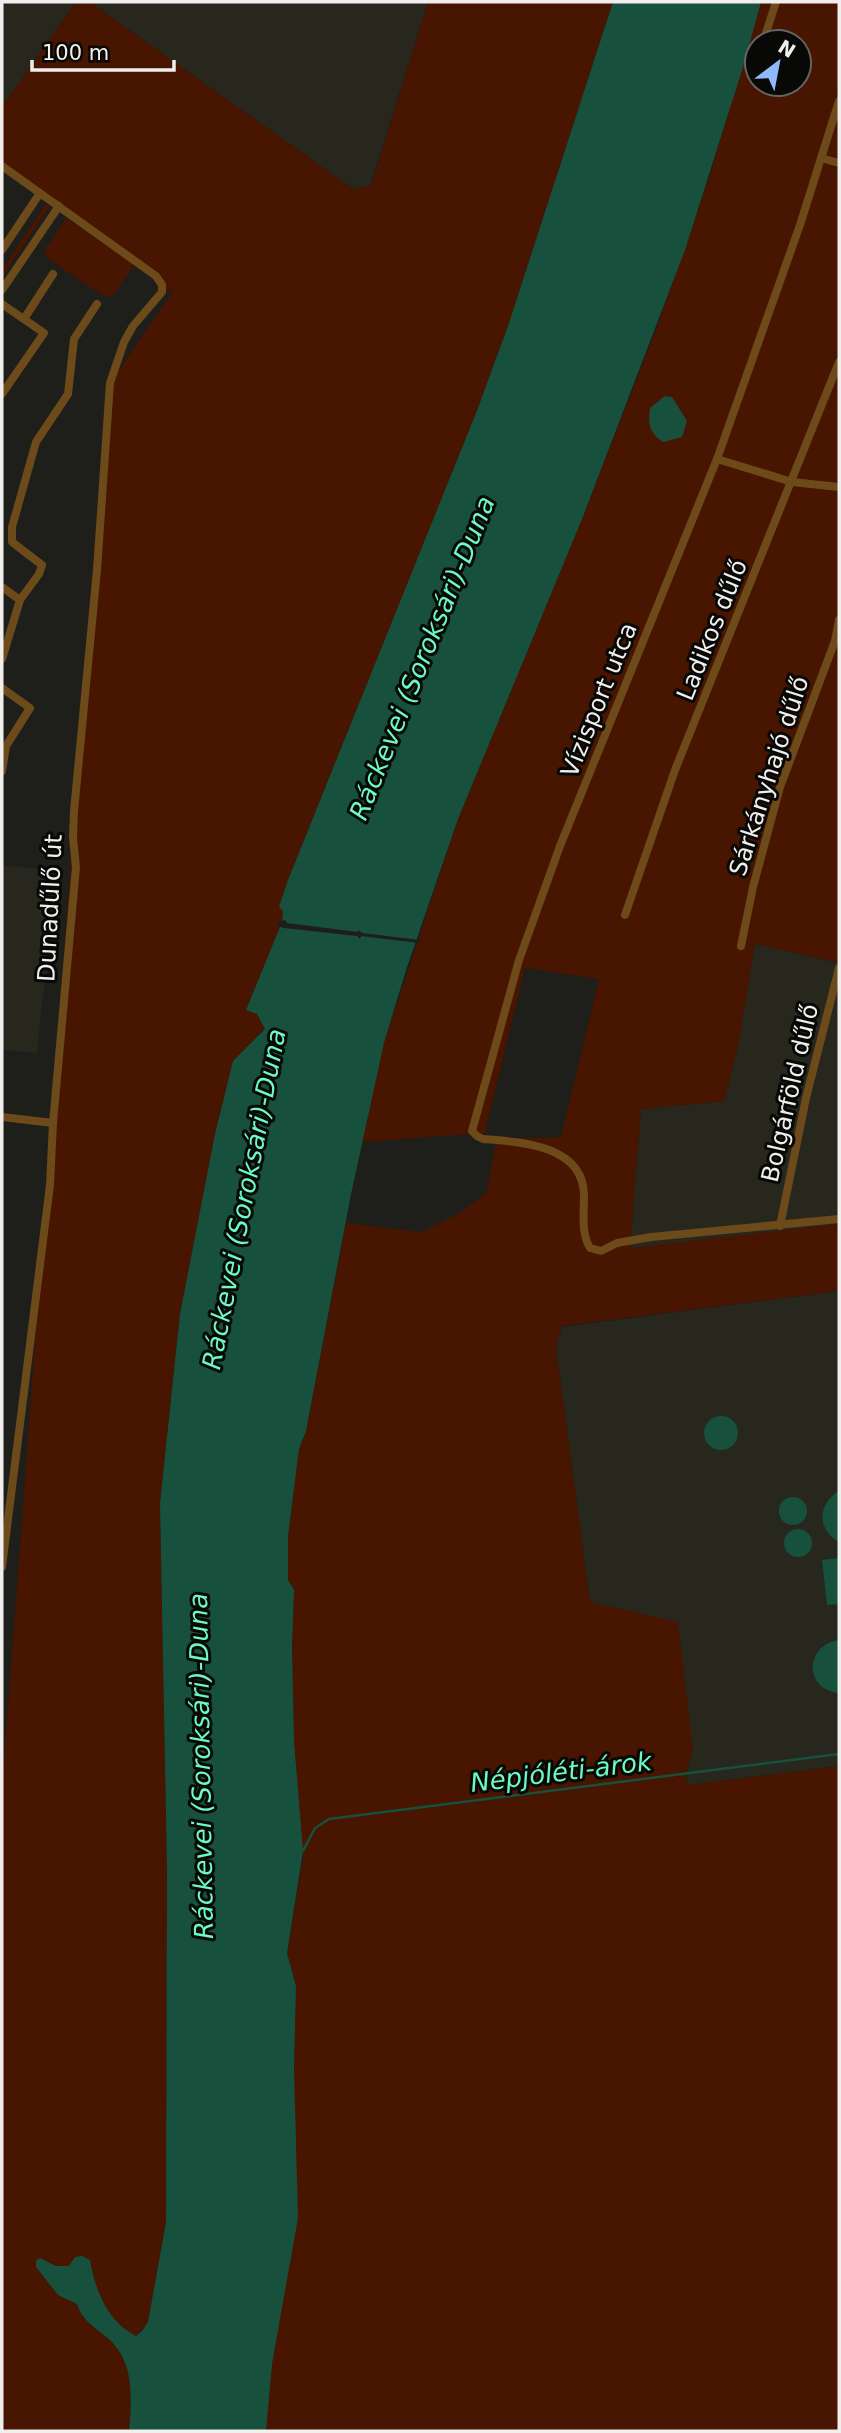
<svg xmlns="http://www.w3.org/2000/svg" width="841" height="2433" viewBox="0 0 841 2433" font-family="'DejaVu Sans',sans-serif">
	<rect width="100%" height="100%" fill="#1e1e1b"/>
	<g fill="#28271e">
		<path d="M2,2L75,3L2,107Z"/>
		<path d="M90,2H428L370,186L353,189Z"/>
		<path d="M2,865L56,871L37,1053L2,1050Z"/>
		<path d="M755,944L839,963V1224L630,1249L641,1109L724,1101L738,1046Z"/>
		<path d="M839,1291V1766L689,1785L685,1777L692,1745L590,1602L556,1347L562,1327Z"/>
	</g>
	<g fill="#471500" fill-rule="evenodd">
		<path d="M76,2H90L353,189L371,186L428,2H613L508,326L478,408L288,880L279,907L284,911L282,922L246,1009L257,1014L265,1028L233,1061L215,1134L180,1314L160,1503L167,1869L166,2222L148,2322L136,2336C108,2322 95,2290 90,2260L76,2257L69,2266H56L48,2261L36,2267L58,2294L77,2304C81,2319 93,2326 105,2336C135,2359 132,2397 129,2431H2V1788L106,389L172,293L134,265L115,293L109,297L102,295L47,258L44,252L66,218L121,255L2,165V107Z"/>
		<path d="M761,2H839V82L836,94L839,96V963L755,944L738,1046L724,1101L641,1109L630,1248L839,1224V1291L562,1326L556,1347L590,1602L678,1622L693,1750L685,1776L689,1785L839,1766V2431H266L294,2068L296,1986L287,1953L303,1858L294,1741L292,1647L294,1590L288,1580V1536L299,1449L306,1431L346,1223L422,1232L460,1213L487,1192L496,1139L561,1137L599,979L525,968L485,1133L362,1142L384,1043L458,819L582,519L654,335L711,171ZM757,42H799V84H757Z"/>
		<path d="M46,204L50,206L2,277V269Z"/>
	</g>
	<g fill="#17513d">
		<path d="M613,2H761L744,64L685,250L582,519L458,819L406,970L384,1043L351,1194L306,1431L299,1449L288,1536V1580L294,1590L292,1647L294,1741L303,1851L287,1953L296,1986L294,2068L298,2218L272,2364L266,2431H129C132,2397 135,2359 105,2336C93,2326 81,2319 77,2304L58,2295L36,2267V2261L40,2258L56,2266H69L75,2257L82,2256L90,2260C95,2290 108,2322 136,2336L142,2331L148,2322L166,2222L167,1869L160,1503L180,1314L215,1134L233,1061L265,1029L257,1014L246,1010L282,922L283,911L279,907L288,880L478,408L508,326Z"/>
		<path d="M665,396L672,397L687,421L682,437L663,442C649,433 648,424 650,408Z"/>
		<circle cx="721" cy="1433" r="17"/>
		<path d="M839,1491V1542C817,1530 817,1504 839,1491Z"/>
		<circle cx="793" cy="1511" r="14"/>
		<circle cx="798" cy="1543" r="14"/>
		<path d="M839,1558V1604L827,1605L822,1560Z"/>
		<path d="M839,1640V1693C804,1690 804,1645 839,1640Z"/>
	</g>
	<path fill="#1e1e1b" d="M285,920L287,923L358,932L359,930L362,933L420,940L419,943L361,936L360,939L357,936L284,928L277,926L279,921Z"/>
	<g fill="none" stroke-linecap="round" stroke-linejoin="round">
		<path stroke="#17513d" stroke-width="2.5" d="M303,1851L315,1828L329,1819L839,1754"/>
		<g stroke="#6c4a19" stroke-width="8">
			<path d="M763,42L776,2"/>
			<path d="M754,71L757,62"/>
			<path d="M839,101L800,225L717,459L560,846L519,960L472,1131L477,1136L483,1139C521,1142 584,1145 584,1196C584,1213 581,1233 590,1248L601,1251L617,1243L651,1237L839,1219"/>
			<path d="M821,158L839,163"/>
			<path d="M2,166L156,276L162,285V292L133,326L124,342L110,383L97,570L74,811L73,838L76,867L53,1123L50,1185L2,1567"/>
			<path d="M2,250L40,193"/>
			<path d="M2,290L59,206"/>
			<path d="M2,304L44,333L2,394"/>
			<path d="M24,319L53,274"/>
			<path d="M717,459L792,482L839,487"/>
			<path d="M2,587L20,600"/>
			<path d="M2,659L20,600L39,574L42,565L12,542V527L36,442L68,394L74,339L97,304"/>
			<path d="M2,688L30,708L6,746L2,771"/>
			<path d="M625,915L675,770L839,362"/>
			<path d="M741,946L753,887L780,787L835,641L839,620"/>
			<path d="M2,1117L53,1123"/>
			<path d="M780,1226L806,1098L839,968"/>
		</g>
	</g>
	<g text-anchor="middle" stroke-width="6" stroke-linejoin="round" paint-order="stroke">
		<g font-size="24" fill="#f0efed" stroke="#080807">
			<text transform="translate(712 630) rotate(-68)" y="8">Ladikos dűlő</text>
			<text transform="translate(599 700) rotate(-68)" y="8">Vízisport utca</text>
			<text transform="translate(769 776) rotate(-72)" y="8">Sárkányhajó dűlő</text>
			<text transform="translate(50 908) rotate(-87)" y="8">Dunadűlő út</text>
			<text transform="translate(790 1093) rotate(-77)" y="8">Bolgárföld dűlő</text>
		</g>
		<g font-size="26" font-style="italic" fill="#6bfac6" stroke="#080807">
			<text transform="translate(422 658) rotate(-68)" y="9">Ráckevei (Soroksári)-Duna</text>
			<text transform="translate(244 1199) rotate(-79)" y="9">Ráckevei (Soroksári)-Duna</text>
			<text transform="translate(201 1766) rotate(-91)" y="9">Ráckevei (Soroksári)-Duna</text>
			<text transform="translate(561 1772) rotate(-7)" y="9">Népjóléti-árok</text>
		</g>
	</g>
	<rect width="841" height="2433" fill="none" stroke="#f0efed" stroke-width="7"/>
	<g transform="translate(778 63) rotate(32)"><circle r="33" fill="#080807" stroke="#656463" stroke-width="2"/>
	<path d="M0-5L12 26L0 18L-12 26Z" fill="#8eb9fc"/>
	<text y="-10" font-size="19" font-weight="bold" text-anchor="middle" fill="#f0efed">N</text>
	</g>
	<path d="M32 60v10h142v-10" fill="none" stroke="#f0efed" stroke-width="3.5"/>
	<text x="42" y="60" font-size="21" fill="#f0efed" stroke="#080807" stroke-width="5" paint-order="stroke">100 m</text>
</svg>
